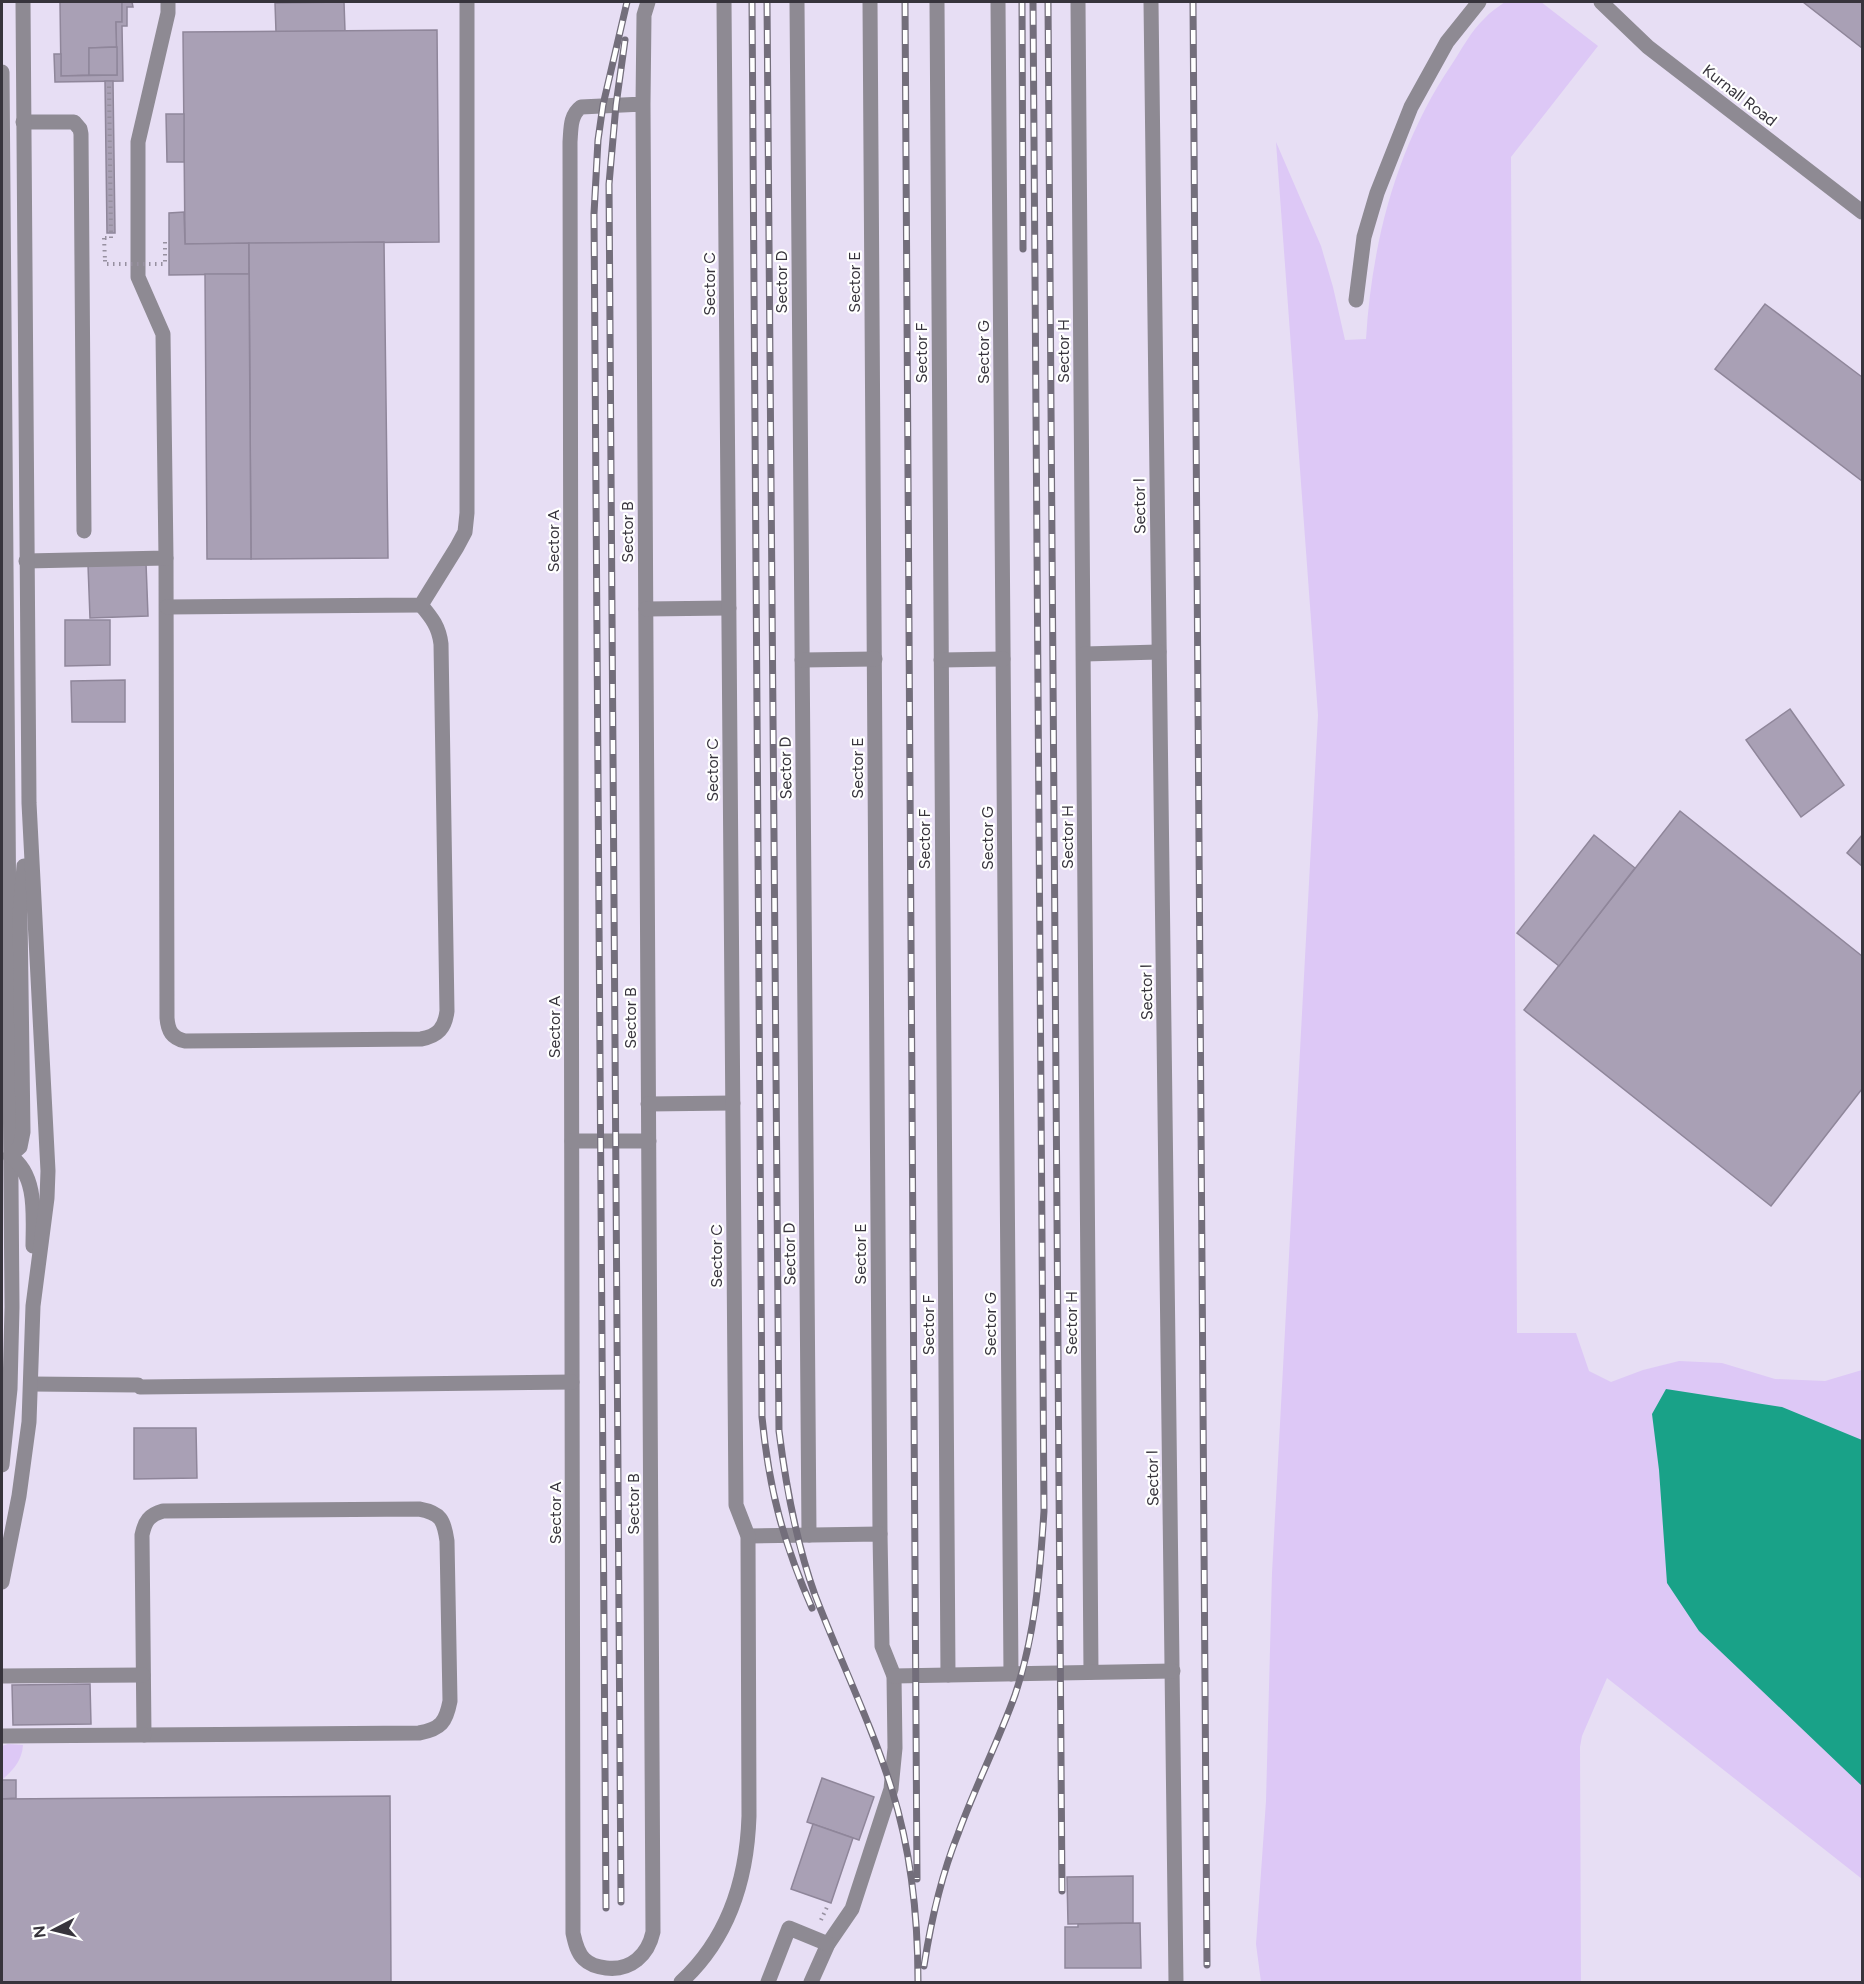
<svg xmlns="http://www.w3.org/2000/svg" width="1864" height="1984" viewBox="0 0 1864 1984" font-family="Figtree,sans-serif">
	<rect width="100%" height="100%" fill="#e7def4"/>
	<g fill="#ddc8f6">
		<path d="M1505,2H1541L1598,46L1511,157L1517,1333H1576L1589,1371L1611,1382L1643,1370L1679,1361L1722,1363L1775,1379L1825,1381L1862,1370V1879L1607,1678L1582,1736L1580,1747L1581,1982H1261L1256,1944L1266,1801L1272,1573L1318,715L1276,142L1321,246L1333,287L1345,340L1366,339C1372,241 1397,145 1452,64C1462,49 1471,31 1484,19C1490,12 1498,7 1505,2Z"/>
		<path d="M8,1744L23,1745C22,1761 13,1770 2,1780V1746Z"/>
	</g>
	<path fill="#19a288" d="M1666,1389L1782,1407L1862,1440V1786L1699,1631L1667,1583L1659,1470L1652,1414Z"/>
	<g fill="#a9a0b5" stroke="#8f869a" stroke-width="1.5">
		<path d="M60,2H128H122V22H116L117,47L89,48V75L61,76Z"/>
		<path d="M122,2H132L133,7H127V26H122L123,81L55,82L54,54H61V76L117,75L116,22H122Z"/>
		<path d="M344,2L345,31L276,32L275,3Z"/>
		<path d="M1803,2H1862V48Z"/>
		<path d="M437,30L439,242L185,244L183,32Z"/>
		<path d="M117,47V75H89V48Z"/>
		<path d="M105,81H113L115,233H107Z"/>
		<path d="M166,114H184V162H167Z"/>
		<path d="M184,212L185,244L249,243V274L169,275V213Z"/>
		<path d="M384,242L388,558L251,559L249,243Z"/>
		<path d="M205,274H249L251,559H207Z"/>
		<path d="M1765,304L1862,377V481L1715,369Z"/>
		<path d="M146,563L148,616L90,618L88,565Z"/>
		<path d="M65,620H110V665L65,666Z"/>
		<path d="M125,680V722H72L71,681Z"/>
		<path d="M1790,709L1844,785L1801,817L1746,740Z"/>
		<path d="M1680,811L1862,956V1089L1771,1206L1524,1010Z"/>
		<path d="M1594,835L1635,868L1559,966L1517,933Z"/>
		<path d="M1862,835V866L1847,853Z"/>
		<path d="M134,1428H196L197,1478L134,1479Z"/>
		<path d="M90,1684L91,1724L13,1725L12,1685Z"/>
		<path d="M822,1778L874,1797L859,1840L807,1822Z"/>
		<path d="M2,1780H16V1798L2,1799Z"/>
		<path d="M390,1796L391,1982H2V1799Z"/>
		<path d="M813,1824L853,1838L831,1903L791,1889Z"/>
		<path d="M1133,1876V1923L1068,1924L1067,1877Z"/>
		<path d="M1140,1923L1141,1968H1065V1927H1078V1924Z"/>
	</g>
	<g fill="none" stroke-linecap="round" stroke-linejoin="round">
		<g stroke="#9790a0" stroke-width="4" stroke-dasharray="1.5 4.5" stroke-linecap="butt">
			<path d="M104,238L105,260"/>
			<path d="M105,238H111L109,83"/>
			<path d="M165,242V264"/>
			<path d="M821,1920L827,1907"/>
		</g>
		<g stroke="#8e8a93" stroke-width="15">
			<path d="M797,2L809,1535"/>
			<path d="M870,2L880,1534"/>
			<path d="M937,2L948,1675"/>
			<path d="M998,2L1011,1674"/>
			<path d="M1078,2L1091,1672"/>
			<path d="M1151,2L1176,1982"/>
			<path d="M1601,2L1648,47L1862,212"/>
			<path d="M2,72L12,1307L10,1389L2,1465"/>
			<path d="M643,104L653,1932C648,1955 631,1971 606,1968C598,1967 590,1965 584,1959C577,1952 575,1942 573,1933L570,142C571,129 570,115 581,107L643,104L644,15L648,2"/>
			<path d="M23,122H74L80,129L81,134L84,531"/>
			<path d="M1356,300L1364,237L1377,193L1411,107L1447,42L1479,2"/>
			<path d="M166,558L167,1018C168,1031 172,1038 185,1041L421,1039C438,1036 445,1028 447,1011L441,644C439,627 432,618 421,605"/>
			<path d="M26,561L166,558L163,334L138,277V142L168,13V2"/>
			<path d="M167,607L421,605L457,547L465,532L467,513V2"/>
			<path d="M646,609L729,608"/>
			<path d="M1084,654L1159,652"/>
			<path d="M802,660L875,659"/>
			<path d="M941,660L1003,659"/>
			<path d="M24,866L20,914L23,1132L20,1147L10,1156C38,1175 33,1217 33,1246"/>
			<path d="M648,1104L733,1103"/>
			<path d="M572,1141H649"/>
			<path d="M31,1384L138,1385L140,1387L572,1382"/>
			<path d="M419,1509C441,1513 444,1520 447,1541L450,1701C446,1722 441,1729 419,1733L144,1735L142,1535C145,1521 149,1515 163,1511Z"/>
			<path d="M748,1536L880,1534L882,1646L894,1676L895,1748L891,1789L852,1909L828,1944L811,1982"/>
			<path d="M2,1582L19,1496L29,1422L33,1306L47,1198L48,1171L29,803L23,2"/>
			<path d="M2,1676L143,1675"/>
			<path d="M894,1676L1173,1671"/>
			<path d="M2,1736L144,1735"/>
			<path d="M681,1982C728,1939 747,1879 749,1816L748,1536L736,1505L724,2"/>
			<path d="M768,1982L789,1928L828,1944"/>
		</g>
		<defs>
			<g id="rail">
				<path d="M752,2L762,1417C769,1489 783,1542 812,1608"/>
				<path d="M767,2L779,1431C786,1487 796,1542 815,1595C840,1660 871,1723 892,1790C911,1851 918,1918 918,1982"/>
				<path d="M905,2L917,1879"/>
				<path d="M1022,2L1023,249"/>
				<path d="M1048,2L1062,1891"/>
				<path d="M1193,2L1207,1965"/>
				<path d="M621,1902L609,184L616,105L625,40"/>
				<path d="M606,1908L594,214L598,140L603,105L627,2"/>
				<path d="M924,1966C931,1921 941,1876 958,1834C975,1787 998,1742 1015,1695C1035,1636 1040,1573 1044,1511L1033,2"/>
			</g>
		</defs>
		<use href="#rail" stroke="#736e7b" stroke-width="7"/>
		<use href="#rail" stroke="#fff" stroke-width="4.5" stroke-dasharray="14" stroke-linecap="butt"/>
		<path stroke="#9790a0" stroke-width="4" stroke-dasharray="1.5 4.5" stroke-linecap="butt" d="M105,260V264H165"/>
	</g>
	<g text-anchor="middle" stroke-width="4.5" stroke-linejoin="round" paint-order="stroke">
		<g font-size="16" fill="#37343c" stroke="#fff">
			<text transform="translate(1740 95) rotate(38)" y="6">Kurnall Road</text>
			<text transform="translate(781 282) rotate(-90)" y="6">Sector D</text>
			<text transform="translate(854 282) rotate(-90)" y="6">Sector E</text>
			<text transform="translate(709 284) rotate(-90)" y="6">Sector C</text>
			<text transform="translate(1063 351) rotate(-90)" y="6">Sector H</text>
			<text transform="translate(983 352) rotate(-90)" y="6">Sector G</text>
			<text transform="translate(921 353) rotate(-90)" y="6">Sector F</text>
			<text transform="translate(1139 506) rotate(-91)" y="6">Sector I</text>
			<text transform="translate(627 532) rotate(-90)" y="6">Sector B</text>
			<text transform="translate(553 541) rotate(-90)" y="6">Sector A</text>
			<text transform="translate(785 768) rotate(-91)" y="6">Sector D</text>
			<text transform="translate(857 768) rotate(-90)" y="6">Sector E</text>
			<text transform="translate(712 770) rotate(-90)" y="6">Sector C</text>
			<text transform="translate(1067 837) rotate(-90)" y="6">Sector H</text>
			<text transform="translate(987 838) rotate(-90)" y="6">Sector G</text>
			<text transform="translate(924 839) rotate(-90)" y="6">Sector F</text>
			<text transform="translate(1146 992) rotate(-91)" y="6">Sector I</text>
			<text transform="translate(630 1018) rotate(-90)" y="6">Sector B</text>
			<text transform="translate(554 1027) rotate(-90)" y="6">Sector A</text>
			<text transform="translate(789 1254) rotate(-91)" y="6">Sector D</text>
			<text transform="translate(860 1254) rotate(-90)" y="6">Sector E</text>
			<text transform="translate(716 1256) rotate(-90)" y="6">Sector C</text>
			<text transform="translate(1071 1323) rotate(-90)" y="6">Sector H</text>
			<text transform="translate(990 1324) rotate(-90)" y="6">Sector G</text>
			<text transform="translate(928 1325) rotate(-90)" y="6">Sector F</text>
			<text transform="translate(1152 1478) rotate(-91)" y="6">Sector I</text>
			<text transform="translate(633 1504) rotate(-90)" y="6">Sector B</text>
			<text transform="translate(555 1513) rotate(-90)" y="6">Sector A</text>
		</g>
	</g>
	<rect width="1864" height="1984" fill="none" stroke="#37343c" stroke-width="6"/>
	<g transform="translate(54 1930) rotate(263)" stroke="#ffffff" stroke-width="4.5" paint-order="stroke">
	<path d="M0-4.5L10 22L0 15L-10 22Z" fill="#37343c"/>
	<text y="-9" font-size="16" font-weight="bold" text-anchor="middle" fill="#37343c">N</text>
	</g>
</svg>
